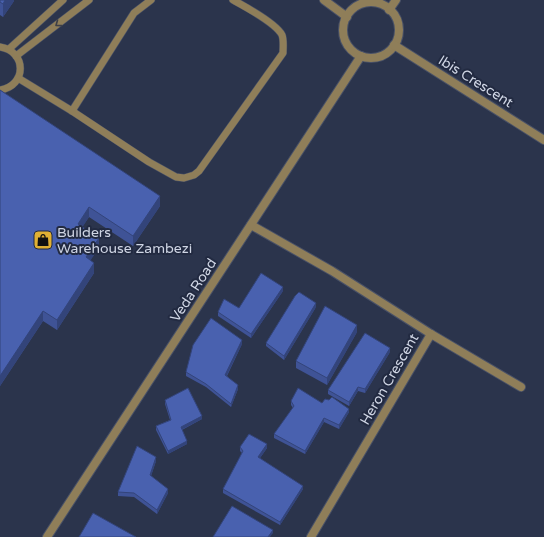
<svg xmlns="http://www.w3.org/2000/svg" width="544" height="537" viewBox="0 0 544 537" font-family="'Varela Round',sans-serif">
	<rect width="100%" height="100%" fill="#2b344c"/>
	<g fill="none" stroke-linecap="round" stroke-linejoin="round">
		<defs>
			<g id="lane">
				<path d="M0,47C27,51 27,86 0,90"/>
				<path d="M9,49L63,0"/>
				<path d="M16,56L89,0"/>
				<path d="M18,78L72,111L149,162L176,177L184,178L194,175L199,171L283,53C283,48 284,40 282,35C276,23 244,6 233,0"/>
				<path d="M72,111L134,13L151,0"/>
			</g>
			<g id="street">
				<path d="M324,0L347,17"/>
				<circle cx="371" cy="30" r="28"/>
				<path d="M389,10L396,0"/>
				<path d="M394,45L544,140"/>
				<path d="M251,225L332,271L431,334L521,387"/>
				<path d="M47,537L361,56"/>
				<path d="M311,537L431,334"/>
			</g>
		</defs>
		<use href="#lane" stroke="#495167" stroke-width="8"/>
		<use href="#street" stroke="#495167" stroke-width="10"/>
		<use href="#lane" stroke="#8f7e59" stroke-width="7"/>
		<use href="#street" stroke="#8f7e59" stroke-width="8"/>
	</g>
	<g fill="#3f5396">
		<path d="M0,0H14V1L3,17L0,15Z"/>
		<path d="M0,90L160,206L133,246L89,217L82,227L99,248L90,260L94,273L57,330L43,321L0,386Z"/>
		<path d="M283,291L251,338L218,316V312L239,308Z"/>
		<path d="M316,307L284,360L266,346V343Z"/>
		<path d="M357,332L327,385L296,368V361Z"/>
		<path d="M242,344L227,376L238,389L231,407L206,387L186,376V372Z"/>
		<path d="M390,352L365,393L358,391L349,406L328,394V390Z"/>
		<path d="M165,400L202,419L182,430L187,444L168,454L156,430V426L170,420L165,404Z"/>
		<path d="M291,401L322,403L349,412L339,429L324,422L305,454L274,438V434L293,408L291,405Z"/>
		<path d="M240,447L267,448L260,458L303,489L280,525L223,493V489L242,453L240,451Z"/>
		<path d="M156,461L151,476L168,493L157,514L134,497L118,496V492Z"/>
	</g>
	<g fill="#33447a">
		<path d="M5,0H14V1L3,17V4Z"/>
		<path d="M160,196V206L133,246V236Z"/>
		<path d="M89,207V217L78,234V224Z"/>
		<path d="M99,238V248L86,267V257Z"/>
		<path d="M94,263V273L57,330V320Z"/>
		<path d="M283,287V291L251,338V334Z"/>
		<path d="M316,303V307L284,360V356Z"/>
		<path d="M43,311V321L0,386V376Z"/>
		<path d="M357,325V332L327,385V378Z"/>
		<path d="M242,340V344L225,379V375Z"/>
		<path d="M390,348V352L365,393V389Z"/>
		<path d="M238,385V389L231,407V404Z"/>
		<path d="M358,387V391L349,406V402Z"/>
		<path d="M349,409V412L339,429V425Z"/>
		<path d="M202,416V419L181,430V427Z"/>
		<path d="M324,418V422L305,454V451Z"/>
		<path d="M187,441V444L168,454V451Z"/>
		<path d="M267,444V448L258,461V457Z"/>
		<path d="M156,457V461L150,479V475Z"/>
		<path d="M303,486V489L280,525V522Z"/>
		<path d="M168,489V493L157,514V510Z"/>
		<path d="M273,530V533L270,537H268Z"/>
	</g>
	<g fill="#4961af" stroke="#33447a">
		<path d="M0,0H5L3,4L0,2Z"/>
		<path d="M0,90L160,196L133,236L89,207L78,224L99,238L86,257L94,263L57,320L43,311L0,376Z"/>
		<path d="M261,273L283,287L251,334L218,312L224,299L239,308Z"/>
		<path d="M299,292L316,303L284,356L266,343L295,296Z"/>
		<path d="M325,306L357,325L327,378L296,361Z"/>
		<path d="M211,318L242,340L225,375L238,385L231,404L206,384L186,372L193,345Z"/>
		<path d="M365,333L390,348L365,389L358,387L349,402L328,390Z"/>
		<path d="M188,388L202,416L181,427L187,441L168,451L156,426L171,420L165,400Z"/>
		<path d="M298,388L322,403L325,399L329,400L332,397L349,409L339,425L324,418L305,451L274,434L294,406L291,401Z"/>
		<path d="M249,434L267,444L258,457L303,486L280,522L223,489L243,451L240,447Z"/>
		<path d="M137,446L156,457L150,475L168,489L157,510L134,493L118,492Z"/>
		<path d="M232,506L273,530L268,537H213Z"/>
		<path d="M93,513L136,537H79Z"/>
	</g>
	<defs><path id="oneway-chevron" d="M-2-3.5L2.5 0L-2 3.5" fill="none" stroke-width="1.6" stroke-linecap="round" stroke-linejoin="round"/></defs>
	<use stroke="#3d3f47" href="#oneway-chevron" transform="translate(58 24) rotate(144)"/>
	<defs>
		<symbol id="shop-square" viewBox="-11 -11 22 22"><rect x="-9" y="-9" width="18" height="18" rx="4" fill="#e0b034" stroke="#222a41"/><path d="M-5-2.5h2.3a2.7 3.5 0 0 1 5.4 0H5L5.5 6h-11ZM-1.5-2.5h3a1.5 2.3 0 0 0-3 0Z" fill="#111"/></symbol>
	</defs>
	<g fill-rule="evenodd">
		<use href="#shop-square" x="32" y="229" width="22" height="22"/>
	</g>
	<g text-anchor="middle" stroke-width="4" stroke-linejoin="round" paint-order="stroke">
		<g font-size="14" fill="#cfd5e4" stroke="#222a41">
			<text transform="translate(476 81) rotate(32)" y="5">Ibis Crescent</text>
			<text transform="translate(193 290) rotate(-57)" y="5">Veda Road</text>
			<text transform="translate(389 379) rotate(-60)" y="5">Heron Crescent</text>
		</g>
		<g font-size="14" fill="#cfd5e4" stroke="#222a41" text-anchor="start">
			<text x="57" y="237">Builders<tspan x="57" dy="16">Warehouse Zambezi</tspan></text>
		</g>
	</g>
</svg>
